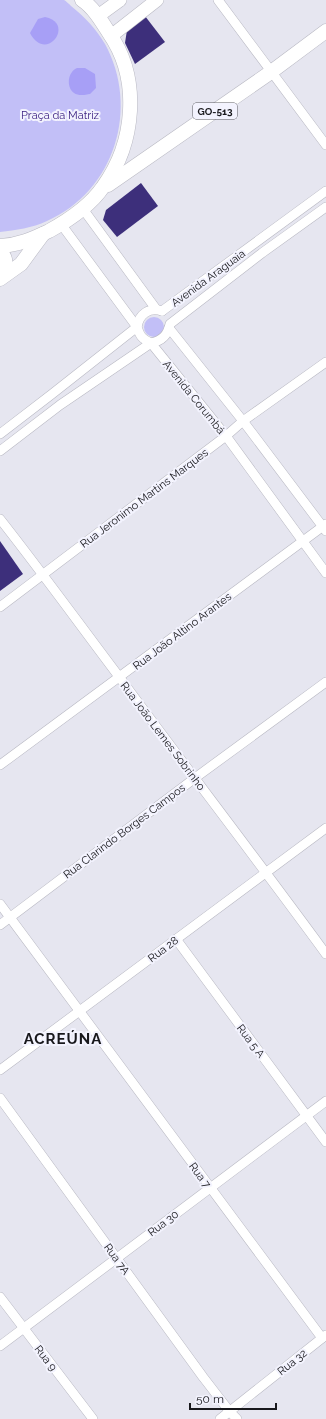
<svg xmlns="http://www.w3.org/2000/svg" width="326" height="1419" viewBox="0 0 326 1419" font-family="Raleway,sans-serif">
	<rect width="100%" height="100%" fill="#e6e6f0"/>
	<g fill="#c2bff7">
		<path d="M0,0C16,0 32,0 49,0C53,0 60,0 64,0C66,1 69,4 71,6C85,17 96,29 105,44C140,108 115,191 47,221C32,228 16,230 0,232Z"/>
		<circle cx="154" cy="327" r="10"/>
	</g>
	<g fill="#a79ff6">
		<path d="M45,17C76,23 46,64 30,33L38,19Z"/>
		<path d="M77,68H85L95,74L96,88L90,94C85,95 78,96 74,93C68,89 67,78 72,72C73,70 75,69 77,68Z"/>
	</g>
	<g fill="#3d2f7b">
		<path d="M145,16L165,42L135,64L125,43L127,30Z"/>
		<path d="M141,183L158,206L117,237L103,220L106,210Z"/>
		<path d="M0,541L23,574L0,591Z"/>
	</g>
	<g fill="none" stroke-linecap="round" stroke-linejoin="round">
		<defs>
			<g id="street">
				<path d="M218,0L326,145"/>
				<path d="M83,209L156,309"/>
				<path d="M61,224L137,327C140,336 142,339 151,343L226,436L326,573"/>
				<path d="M162,311L326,191"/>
				<path d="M169,328L243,421L326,531"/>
				<path d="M0,434L52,394L137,327C139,314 149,307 162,311"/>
				<path d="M0,451L60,405L151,343C162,341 168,335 170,324L262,253L326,207"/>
				<path d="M0,519C41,571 80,625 120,678C188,770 258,861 326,954"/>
				<path d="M0,607L226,436L243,421L326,362"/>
				<path d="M0,765L326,524"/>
				<path d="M0,904L322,1338"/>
				<path d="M0,925L195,778L326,682"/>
				<path d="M176,939L326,1142"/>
				<path d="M0,1070L326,828"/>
				<path d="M0,1098L203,1377L230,1412L237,1419"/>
				<path d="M0,1297L93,1419"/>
				<path d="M0,1346L326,1101"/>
				<path d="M220,1419L326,1335"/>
			</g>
			<g id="secondary">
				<path d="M98,16L120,0"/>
				<path d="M111,36L157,0"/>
			</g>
			<g id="primary">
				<path d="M108,185L271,72L326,31"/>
				<path d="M0,246C19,245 32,239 49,231C69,220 90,206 103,187C135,143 141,79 109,33C102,22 94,8 82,0"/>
				<path d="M0,252C8,258 6,268 0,275"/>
				<path d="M0,279L21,264L43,234"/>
			</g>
		</defs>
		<use href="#street" stroke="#b9b9c3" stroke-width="10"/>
		<use href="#secondary" stroke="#b9b9c3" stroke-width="14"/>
		<use href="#primary" stroke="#b9b9c3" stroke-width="15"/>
		<use href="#street" stroke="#fff" stroke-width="9"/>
		<use href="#secondary" stroke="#fff" stroke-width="13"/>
		<use href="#primary" stroke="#fff" stroke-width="14"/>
	</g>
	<g text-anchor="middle" stroke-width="4" stroke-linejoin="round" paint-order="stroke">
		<rect fill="#f3f3fe" stroke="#5a5a60" stroke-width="1" x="193" y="103" width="44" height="16" rx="3"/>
		<g font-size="10" font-weight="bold" fill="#18181c">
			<text x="215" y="115">GO-513</text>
		</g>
		<g font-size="11" fill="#361b7e" stroke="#f3f3fe">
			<text x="60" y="119">Praça da Matriz</text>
		</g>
		<g font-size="11" fill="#18181c" stroke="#f3f3fe">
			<text transform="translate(208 278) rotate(-36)" y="4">Avenida Araguaia</text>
			<text transform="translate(194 397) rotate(51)" y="4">Avenida Corumbá</text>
			<text transform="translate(144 498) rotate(-37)" y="4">Rua Jeronimo Martins Marques</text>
			<text transform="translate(182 631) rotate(-37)" y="4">Rua João Altino Arantes</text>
			<text transform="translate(163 736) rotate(53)" y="4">Rua João Lemes Sobrinho</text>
			<text transform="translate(124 831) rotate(-37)" y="4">Rua Clarindo Borges Campos</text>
			<text transform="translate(163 949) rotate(-37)" y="4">Rua 28</text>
			<text transform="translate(251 1041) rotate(53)" y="4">Rua 5 A</text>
			<text transform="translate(200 1175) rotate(54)" y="4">Rua 7</text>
			<text transform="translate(163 1223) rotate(-37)" y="4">Rua 30</text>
			<text transform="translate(117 1259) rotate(54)" y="4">Rua 7A</text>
			<text transform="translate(46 1358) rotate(52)" y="4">Rua 9</text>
			<text transform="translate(292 1362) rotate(-39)" y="4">Rua 32</text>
		</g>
		<g font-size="15" font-weight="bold" letter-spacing="1" fill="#18181c" stroke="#f3f3fe">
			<text x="63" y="1044">ACREÚNA</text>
		</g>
	</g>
	<path d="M190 1403v6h86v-6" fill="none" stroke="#18181c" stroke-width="2"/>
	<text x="196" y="1403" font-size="12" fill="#18181c" stroke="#f3f3fe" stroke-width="3" paint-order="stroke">50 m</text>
</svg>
